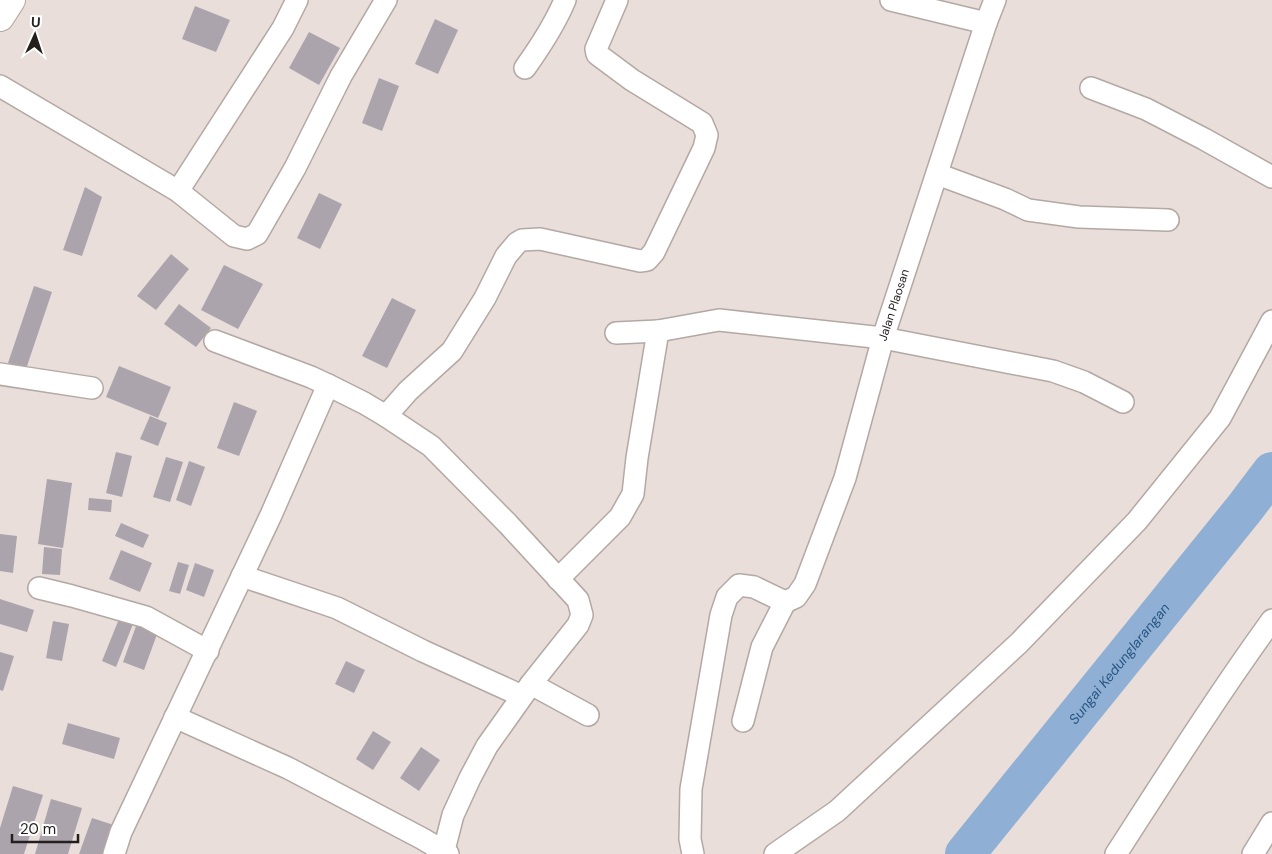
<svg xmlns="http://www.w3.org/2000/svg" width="1272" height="854" viewBox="0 0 1272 854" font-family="'DM Sans',sans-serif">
	<rect width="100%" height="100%" fill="#e9ded9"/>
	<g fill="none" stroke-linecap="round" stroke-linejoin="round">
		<path stroke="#8fb0d4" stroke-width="40" id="s1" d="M965,854L1244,509L1272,472"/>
	</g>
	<g fill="#aba4ac">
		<path d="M195,6L230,20L216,52L182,39Z"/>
		<path d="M435,19L458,30L438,74L415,64Z"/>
		<path d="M309,32L340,48L319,85L289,68Z"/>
		<path d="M379,78L399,86L382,131L362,123Z"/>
		<path d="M85,187L102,197L82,256L63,250Z"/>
		<path d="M319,193L342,204L320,249L297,238Z"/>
		<path d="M171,254L189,269L156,310L137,296Z"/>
		<path d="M224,265L263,284L238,329L201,310Z"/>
		<path d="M34,286L52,292L26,369L8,363Z"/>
		<path d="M392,298L416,310L387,368L362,356Z"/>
		<path d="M179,304L211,328L196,347L164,324Z"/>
		<path d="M119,366L171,387L158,418L106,397Z"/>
		<path d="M234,402L257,411L239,456L217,448Z"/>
		<path d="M150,416L167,423L158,446L140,439Z"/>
		<path d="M116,452L132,456L122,497L106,493Z"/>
		<path d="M166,457L183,462L170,502L153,497Z"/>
		<path d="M189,461L205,467L191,506L176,500Z"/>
		<path d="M47,479L72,483L63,548L38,544Z"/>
		<path d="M89,498L112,500L111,512L88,510Z"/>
		<path d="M121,523L149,535L143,548L115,536Z"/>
		<path d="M0,534L17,536L13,573L0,571Z"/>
		<path d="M44,547L62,549L60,575L42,574Z"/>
		<path d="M121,550L152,563L140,592L109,579Z"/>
		<path d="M178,562L189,565L180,594L169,591Z"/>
		<path d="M195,563L214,570L204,597L186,590Z"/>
		<path d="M0,599L34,610L27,632L0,624Z"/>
		<path d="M121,614L135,619L116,667L102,661Z"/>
		<path d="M139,618L160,626L144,670L123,662Z"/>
		<path d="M53,621L69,624L62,661L46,658Z"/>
		<path d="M0,652L14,656L3,691L0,690Z"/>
		<path d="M346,661L365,670L354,693L335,684Z"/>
		<path d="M68,723L120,738L114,759L62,744Z"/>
		<path d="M373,731L391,742L373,770L356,759Z"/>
		<path d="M421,747L440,760L419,791L400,778Z"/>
		<path d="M13,786L43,795L24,854H0V828Z"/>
		<path d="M51,799L82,808L68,854H35Z"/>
		<path d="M92,818L120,827L111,854H79Z"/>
	</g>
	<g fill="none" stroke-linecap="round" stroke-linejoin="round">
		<defs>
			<g id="street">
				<path d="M891,0L986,23"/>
				<path d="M525,68C540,47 555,24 565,0"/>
				<path d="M0,86L178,191L234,236L247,239L257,234L295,168L341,76L386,0"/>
				<path d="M1091,88L1146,109L1204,139L1272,177"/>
				<path d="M937,174L1005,199L1028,210L1079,217L1168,220"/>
				<path d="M178,191L283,28L297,0"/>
				<path d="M616,333L658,331L719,320L883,338L1053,371L1084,382L1123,402"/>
				<path d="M215,341L311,377L328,385L364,403L386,416L431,446L508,524L578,600L582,615L578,625L531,684L487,746L470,778L453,815L443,854"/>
				<path d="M0,374L92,388"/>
				<path d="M386,416L408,391L452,351L485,298L506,256L517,243L522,240L540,239L640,261L647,260L654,252L704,148L707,135L702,123L632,80L597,54L596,49L617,0"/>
				<path d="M242,576L337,608L423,651L522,696"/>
				<path d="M558,579L620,517L633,494L637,458L658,331"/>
				<path d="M39,588L72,596L146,617L208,651"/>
				<path id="s2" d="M785,602L796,597L805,584L845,478L883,338L986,23L995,0"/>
				<path d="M531,684L588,715"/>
				<path d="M175,717L288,768L423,839L448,854"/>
				<path d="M743,721L762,647L785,602"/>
				<path d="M114,854L121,832L271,515L328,385"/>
				<path d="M693,854L690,839L691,789L721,615L727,597L739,585L754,587L785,602"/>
				<path d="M775,854L837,811L1019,643L1137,521L1220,418L1272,321"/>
				<path d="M1116,854C1167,775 1217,696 1272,620"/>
				<path d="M1253,854L1272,823"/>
			</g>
			<path id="secondary" d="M0,17L11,0"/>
		</defs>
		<use href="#street" stroke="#b3a8a4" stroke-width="24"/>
		<use href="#secondary" stroke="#b3a8a4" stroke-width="30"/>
		<use href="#street" stroke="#fff" stroke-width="21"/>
		<use href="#secondary" stroke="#fff" stroke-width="28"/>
	</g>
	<g text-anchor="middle" stroke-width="4" stroke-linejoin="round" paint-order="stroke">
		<g font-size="12" fill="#231f1d" stroke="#fff">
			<text dy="4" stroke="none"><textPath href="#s2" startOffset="321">Jalan Plaosan</textPath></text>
		</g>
		<g font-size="14" font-style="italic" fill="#285685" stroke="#fff">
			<text dy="5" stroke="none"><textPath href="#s1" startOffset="245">Sungai Kedunglarangan</textPath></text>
		</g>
	</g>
	<g transform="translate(35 35) rotate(3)" stroke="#ffffff" stroke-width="4" paint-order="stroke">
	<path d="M0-4L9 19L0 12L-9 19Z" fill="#231f1d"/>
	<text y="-8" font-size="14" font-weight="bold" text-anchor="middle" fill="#231f1d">U</text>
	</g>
	<path d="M12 834v8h66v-8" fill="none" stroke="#231f1d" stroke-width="2.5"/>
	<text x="20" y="834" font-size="15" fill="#231f1d" stroke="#ffffff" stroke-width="4" paint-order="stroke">20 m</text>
</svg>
